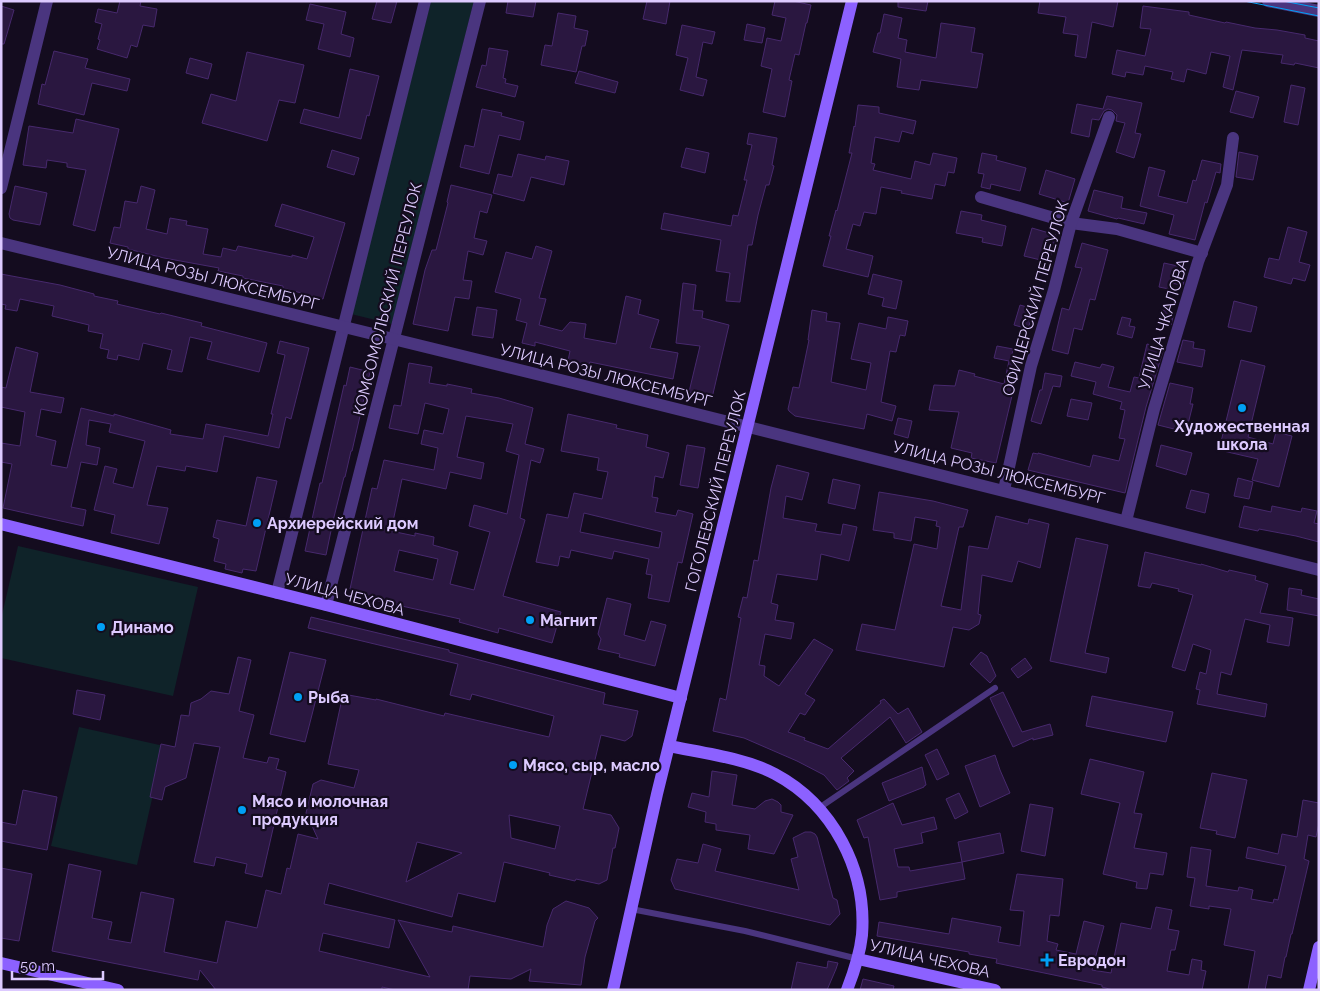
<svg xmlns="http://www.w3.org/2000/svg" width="1320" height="991" viewBox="0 0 1320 991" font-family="Raleway,sans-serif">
	<rect width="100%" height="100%" fill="#140c1f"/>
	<g fill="#0f2329">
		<path d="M431,1H474L392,324L351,314Z"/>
		<path d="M18,546L198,587L173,696L1,658V619Z"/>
		<path d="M79,727L164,746L137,865L51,846Z"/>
	</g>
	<g fill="#2a1740" stroke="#47296d" fill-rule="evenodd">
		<path d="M120,1H141L140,6L157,9L154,27L143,25L137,47L131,45L127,58L97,49L100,40L98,39L102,24L95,22L98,9L117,13Z"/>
		<path d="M377,1H397L391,23L372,19Z"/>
		<path d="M508,1H536L533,17L506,13Z"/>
		<path d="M647,1H670L666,24L643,19Z"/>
		<path d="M775,1H793L811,5L807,23H806L799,55L795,54L789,80L792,81L785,117L763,112L772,69L761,66L767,38L781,41L786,18L772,15Z"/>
		<path d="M898,1H928L926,11L898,7Z"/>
		<path d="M1040,1H1118L1113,27L1092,22L1086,58L1075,56L1078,35L1063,33L1066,17L1038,13Z"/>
		<path d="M310,4L346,12L341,34L354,38L350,57L318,49L324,24L306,20Z"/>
		<path d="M1,6L14,10L4,44H1Z"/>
		<path d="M1143,6L1189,12V15L1225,23L1226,22L1255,28L1277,30L1305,35V38L1319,41V68L1295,63L1294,65L1281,63L1283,55L1242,50L1233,90L1223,87L1230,56L1211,52L1206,74L1187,69L1184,82L1171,79L1173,72L1145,66L1143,75L1126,72L1125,77L1112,74L1117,50L1145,56L1151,29L1140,28Z"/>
		<path d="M558,13L576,16L574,28L588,31L585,46H582L576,72L541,65L545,45L552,46Z"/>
		<path d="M884,14L902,18L898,38L907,40L905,52L936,58L941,23L975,28L971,52L983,54L977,88L921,80L919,90L897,87L901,59L873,52L878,33H880Z"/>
		<path d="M747,24L765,28L762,43L744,40Z"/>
		<path d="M682,25L715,32L712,44L703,42L696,77L707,80L703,96L680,90L688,58L676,55Z"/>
		<path d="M489,48L508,51L503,78L506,79L505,83L518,86L515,97L476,87L482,65L486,66Z"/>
		<path d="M54,51L88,59L85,68L130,79L127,91L92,83L84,115L38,104L42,84L45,85Z"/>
		<path d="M247,52L304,65L295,103L279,100L267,141L202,123L211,94L236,101Z"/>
		<path d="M190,58L212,64L208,79L186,73Z"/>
		<path d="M350,69L379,76L369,116L367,115L361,139L300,123L304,109L339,118Z"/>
		<path d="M579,71L618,82L615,93L575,83Z"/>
		<path d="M1291,85L1305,88L1298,125L1284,122Z"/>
		<path d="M1236,91L1259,97L1253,118L1230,112Z"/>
		<path d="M1107,96L1142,103L1135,133L1141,134L1134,158L1116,152L1125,123L1116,121L1117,115L1112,110L1108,109L1104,111L1099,120L1092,119L1089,137L1071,133L1077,104L1103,109Z"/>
		<path d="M858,105L879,107V113L916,121L913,134L902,131L899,142L875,137L871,163L875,164L873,170L911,179L915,161L930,165L933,153L957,158L954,173L948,172L945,186L935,184L932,199L901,193L902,191L881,187L876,214L864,212L860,226L853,224L846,249L873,256L868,277L823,266L831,236H829L836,210L837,211L852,153H849L854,126L855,127Z"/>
		<path d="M482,109L502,113L501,116L524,122L520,140L499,135L489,174L460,167L465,145L474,147Z"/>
		<path d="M76,119L119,129L95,231L73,225L86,170L67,167V163L47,160L46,168L23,165L29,126L73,133Z"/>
		<path d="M749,133L777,138L772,165L774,166L769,185H766L758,215L752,245H748L740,302L726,301L730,273L716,271L721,240L661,229L664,213L731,226L733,215L738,216L747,180H744L752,145L747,144Z"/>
		<path d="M686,148L709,153L705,173L681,167Z"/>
		<path d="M332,150L359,158L354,175L327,167Z"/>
		<path d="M1239,152L1258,156L1253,180L1236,177Z"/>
		<path d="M982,153L997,156L996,160L1026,168L1020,191L991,184L990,189L981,187L984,174L978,173Z"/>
		<path d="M518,154L545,160L546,156L569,161L564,185L531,177L524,201L493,193L498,174L512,177Z"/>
		<path d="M1202,160L1221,164L1220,173L1216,172L1207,203L1205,202L1195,240L1169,234L1174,215L1140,206L1149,167L1165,171L1158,196L1187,203L1193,180L1196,181Z"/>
		<path d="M1046,170L1075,179L1068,203L1039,194Z"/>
		<path d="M451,185L492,195L487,213L480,211L474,238L487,241L483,255L468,251L463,280L472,281L469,299L455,297L448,331L413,324L425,270L432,250H436L448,203L447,202Z"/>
		<path d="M15,186L47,193L40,225L13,220L10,218L9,214Z"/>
		<path d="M141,186L155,190L146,229L167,234L170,218L187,221L186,225L208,229L203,254L221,257L223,248L236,251L238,246L292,257V255L307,259L314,237L275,226L282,204L345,223L323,299L283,288V286L243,278V276L218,271L219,268L164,258L128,249V247L110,243L114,227L120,228L125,201L137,203Z"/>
		<path d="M1094,190L1123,197L1121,208L1147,213L1144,224L1118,218L1117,219L1088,211Z"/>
		<path d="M961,211L982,215L981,220L1006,226L1002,246L982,242L983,238L956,233Z"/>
		<path d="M1288,227L1307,232L1299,262L1310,265L1305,281L1293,278L1291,284L1264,277L1269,258L1279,260Z"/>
		<path d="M1032,228L1056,235L1049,262L1024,256Z"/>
		<path d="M1082,243L1108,250L1095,300L1090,299L1082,330L1074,328L1068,354L1052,350L1062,308L1069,310L1082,268L1075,267Z"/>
		<path d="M536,246L552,251L539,298L546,299L539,325L562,331L570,322L586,324L584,338L616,344L626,296L641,300L638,314L659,320L650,348L678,353L673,379L590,362L589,365L568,361L570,351L535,342V346L522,343L527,323L516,320L521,299L495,292L506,252L532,259Z"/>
		<path d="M1164,263L1187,268L1183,285L1170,283L1169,289L1159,287Z"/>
		<path d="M1,274L60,285L94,294V296L118,301L117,304L160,314L161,313L202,323L201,326L267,343L259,372L207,359L212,342L190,337L182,372L167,369L172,350L143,343L139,360L118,355L117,360L107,358L109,350L100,348L103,334L88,331L89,325L52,316L54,306L20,299L17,311L5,309L6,305L1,304Z"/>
		<path d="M873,274L902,281L896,309L882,306L884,298L868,294Z"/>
		<path d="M683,283L696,285L693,310L703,311L702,318L729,325L712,398L689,392L700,346L676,343Z"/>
		<path d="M1234,301L1257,307L1251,332L1228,327Z"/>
		<path d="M1020,305L1034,309L1028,329L1014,325Z"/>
		<path d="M477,307L497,310L493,338L472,335Z"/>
		<path d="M812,310L827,313L826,321L840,323L831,382L866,390L871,363L851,359L859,323L886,329L888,317L908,321L905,336L900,335L896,352L890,351L881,402L896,406L892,421L867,414L864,429L795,416L789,411L788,409L793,387L799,388L809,340H808Z"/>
		<path d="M1162,310L1174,313L1171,325L1159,322Z"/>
		<path d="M1122,317L1131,319L1129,326L1135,327L1132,338L1117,334Z"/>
		<path d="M1183,340L1194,342L1193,348L1205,350L1202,367L1177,362Z"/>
		<path d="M280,341L309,348L291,419L286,417L279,448L224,436L217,472L186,466L185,471L157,466L147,505L168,508L159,544L111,533L115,515L94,510L105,466L117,469L113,483L133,488L145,441L109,432L111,424L89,420L86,445L100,448L97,465L81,462L71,507L86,510L83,526L3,508L12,464L1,462V443L20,446L25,412L1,407V387L6,388L16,347L38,353L30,392L64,398L61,413L41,409L36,436L56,441L51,465L67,468L81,408L114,416V414L171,430L170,434L203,439L206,424L268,436L273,414H271L285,355L277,353Z"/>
		<path d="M1147,344L1164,348L1146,407L1125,493L1028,470L1033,453L1038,454V453L1090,467L1093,455L1119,461L1125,439L1119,438L1125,410L1120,409L1122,402L1093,394L1096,382L1071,376L1075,362L1100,368L1102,364L1114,367L1108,387L1130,392L1134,377L1139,378Z"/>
		<path d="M997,346L1013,349L1011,360L1020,362L996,463L971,458L972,453L951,448L959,412L929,410L934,385L955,386L959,370L975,374L974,376L1004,384L1009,361L994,358Z"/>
		<path d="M1241,360L1265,366L1248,437L1273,444L1276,432L1292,436L1279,487L1252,480L1258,459L1219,450Z"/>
		<path d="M409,363L432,367L429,383L447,386V384L472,389L471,393L499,398L533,408L525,444L544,449L540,463L531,460L520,518L525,520L503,596L561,612L552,643L499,628L498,633L459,622L460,619L357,596L350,589L372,488L377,489L384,460L434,470L438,448L421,444L424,430L443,434L449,409L425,403L418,434L389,428L394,405L401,406ZM466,416L513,424L506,451L519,455L507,514L474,505L469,526L490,532L474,590L450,584L458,552L433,545L434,537L415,533V536L391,531L402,479L446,489L450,472L481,479L484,463L457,457ZM399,550L438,559L433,580L394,571Z"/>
		<path d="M350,367L370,372L352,451H351L345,477H344L333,521L326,555L305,551L320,483H322L344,385L346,386Z"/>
		<path d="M1045,373L1062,376L1060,387L1053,386L1041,424L1031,421L1040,390H1042Z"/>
		<path d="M1170,383L1193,388L1190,404H1193L1186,432L1158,425Z"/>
		<path d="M1071,399L1092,403L1088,420L1067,416Z"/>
		<path d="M568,414L617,425L616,428L648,435L646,447L669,453L663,478L655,476L652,497L658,498L655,512L676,516L678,510L693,514L682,563L678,562L669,602L648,598L652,575L646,574L649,559L614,551L612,559L571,550L569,558L560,556L558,566L536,562L547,514L568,518L574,493L602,499L608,472L597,470L599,458L561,451ZM584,513L662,532L659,548L580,532Z"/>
		<path d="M898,418L912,421L908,438L894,434Z"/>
		<path d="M687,445L705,448L698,488L680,485Z"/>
		<path d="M1161,445L1192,453L1186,475L1156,466Z"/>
		<path d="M777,465L809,473L802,500L786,496L783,518L817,524L815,531L841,535L843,524L857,527L849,561L821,554L817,580L777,574L771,603L778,605L775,620L794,623L791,639L765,634L759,665L765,666L764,676L779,686L814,639L833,650L805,694L815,700L805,715L800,713L788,732L805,738L804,740L828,749L881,703L880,701L884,699L898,714L908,708L922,732L906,743L890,717L841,758L854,771L847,778L849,781L837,790L824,775L797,761L744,738L713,731L720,698L726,700L741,618L738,617L743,597L747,598L754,560L758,561L771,488Z"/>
		<path d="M257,477L277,481L256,571L243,569L242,573L225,569L226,564L214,561L219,539L213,537L217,520L246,526Z"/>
		<path d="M1238,478L1253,482L1249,499L1234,496Z"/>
		<path d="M833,479L860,485L855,509L828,503Z"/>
		<path d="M1191,490L1209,494L1205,513L1186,508Z"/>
		<path d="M879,492L933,501L968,510L963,527H959L941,606L961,610L969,546L988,549L996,516L1028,524L1029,519L1049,524L1040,568L1018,561L1012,582L982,575L978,614L981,615L979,624L969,630L953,627L944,667L856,650L862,624L895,630L914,544L937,549L940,527L936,526L937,521L915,517L911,541L894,538V533L873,530Z"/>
		<path d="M1244,506L1271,512L1272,506L1301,512L1302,508L1317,511L1314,523L1319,524V542L1296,536L1259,529L1258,531L1239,527Z"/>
		<path d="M1076,538L1108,545L1085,653L1109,658L1106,673L1050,661Z"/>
		<path d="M1145,552L1201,565V564L1228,572L1229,570L1256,576L1255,580L1268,584L1260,613L1293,618L1289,646L1267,642L1270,625L1245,619L1231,675L1221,672L1217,694L1267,704L1265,717L1197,704L1200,690L1196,689L1200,672L1206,674L1211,650L1193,644L1185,671L1172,667L1193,595L1178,591L1179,589L1152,583L1150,588L1138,586Z"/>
		<path d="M1289,588L1302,590L1301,595L1319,599V616L1287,610Z"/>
		<path d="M607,598L631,604L624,635L645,641L651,621L666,625L655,666L619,657L620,654L598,649L601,639L598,634Z"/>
		<path d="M311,617L449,650V652L605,693L603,704L638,711L632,736L625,741L601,735L583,809L611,815L619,828L615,848H613L607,880L599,884L576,879L575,881L549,875L550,873L504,862L495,902L458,893L452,917L329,883L324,904L395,920L389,948L323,933L319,951L430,977L398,920L452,932L453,926L543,947L547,925L553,909L566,901L589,908L598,918L595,921L585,957L581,985L529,981L531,969L511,979L470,976L468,990H395L382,987V990H216L200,970L198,980L52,951L69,864L101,871L92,918L112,922L108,939L131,943L141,892L174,899L164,952L217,963L226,921L257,928L266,890L281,894L287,868L290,869L298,834L318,839L306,813L313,784L321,780L354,788L359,770L328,764L343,694L376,700V699L444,716L445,713L549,737L554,716L472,694L470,700L450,695L458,664L308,628ZM509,815L560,826L555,849L511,838ZM417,842L462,853L406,882Z"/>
		<path d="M290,652L326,660L305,742L270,734Z"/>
		<path d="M981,652L987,656L996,676L990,683L970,664Z"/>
		<path d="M238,657L251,660L239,711L254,715L243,758L267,763L269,757L279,759L276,769L286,772L262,877L245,873L247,864L216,857L214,866L194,862L220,747L194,743L186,778L165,787L162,800L150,797L161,744L175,747L181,715L189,716L191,703L201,699L211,691L229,694Z"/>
		<path d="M1025,658L1032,668L1018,678L1011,669Z"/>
		<path d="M77,690L105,695L100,720L73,714Z"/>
		<path d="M1003,692L1022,732L1050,724L1053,735L1033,740V738L1013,747L990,698Z"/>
		<path d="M1092,696L1173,712L1166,742L1086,726Z"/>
		<path d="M937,749L949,774L937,780L925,755Z"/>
		<path d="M995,755L1000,770L1010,793L980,807L965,766Z"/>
		<path d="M1090,759L1144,772L1134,813L1142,814L1134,848L1167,853L1163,875L1150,873L1147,889L1136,888L1137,882L1103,874L1120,803L1081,794Z"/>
		<path d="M922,767L926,785L924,786V787L889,801L882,783Z"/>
		<path d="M712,771L737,775L732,805L755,809L765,801L772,799L778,802L781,805V812L793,815L774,854L748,849L750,835L716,830V824L705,822L706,812L688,807L692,793L709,797Z"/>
		<path d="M1212,773L1247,780L1235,838L1216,834L1217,831L1200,828Z"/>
		<path d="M23,790L57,797L47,850L1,841V822L16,825Z"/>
		<path d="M959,793L968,812L955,819L946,799Z"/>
		<path d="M1303,800L1319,803V823L1316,837L1308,835L1304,859L1309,861L1292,934H1291L1286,957H1285L1281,978L1268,975L1265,990H1248L1255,951L1224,945L1231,909L1209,906V909L1190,906L1195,878L1187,877L1191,847L1211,850L1206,886L1238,891L1239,887L1253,890L1251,899L1273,903L1274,899L1278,900L1286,866L1246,858L1248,847L1278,854L1282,834L1297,837Z"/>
		<path d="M893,803L902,825L934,817L937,829L921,833L923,843L894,849L898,867H909L910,871L962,862L965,879L897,892V897L880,900L868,837L864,838L857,820Z"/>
		<path d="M1030,804L1053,808L1045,856L1021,851Z"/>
		<path d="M805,832H811L815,834L817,837L833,898L837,900L840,914L830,925L675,889L671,880L677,859L698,863L703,844L721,849L715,871L799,890L791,859L798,857L793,838Z"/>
		<path d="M1000,833L1004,853L962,862L958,842Z"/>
		<path d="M1,868L32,874L19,941L1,938Z"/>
		<path d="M1017,874L1063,879L1059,916L1050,915L1047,941L1058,944L1056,950L1076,954L1084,921L1104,926L1092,970L1111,973L1121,923L1151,929L1156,907L1172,910L1168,929L1179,931L1175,950H1171L1167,971L1189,975L1192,959L1202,961L1201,970L1206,971L1202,990H1113L1102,987V985L996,963L997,959L969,954V952L877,936L879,922L949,934L952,918L1001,927L998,942L1020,946L1024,911L1010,910Z"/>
		<path d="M828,961L838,963L836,969L827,990H791L797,962L827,968Z"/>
		<path d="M863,979L894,986L893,990H860Z"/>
	</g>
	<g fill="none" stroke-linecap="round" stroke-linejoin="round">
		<g stroke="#4a357f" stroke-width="6">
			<path d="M819,808L995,688"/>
			<path d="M631,909L745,931L858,959"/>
		</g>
		<g stroke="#4a357f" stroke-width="12">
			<path d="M1268,1L1319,11"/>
			<path d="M1,188L47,1"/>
			<path d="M981,197L1071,223L1117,229L1202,253"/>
			<path d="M1004,490L1031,366L1054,290L1071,223L1109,117"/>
			<path d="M1126,521L1154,409L1198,262L1227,185L1233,138"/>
			<path d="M277,593L425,1"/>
			<path d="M326,605L480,1"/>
		</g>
		<path stroke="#4a357f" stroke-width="12" d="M1,243C441,350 880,458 1319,570"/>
		<g stroke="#8c61ff" stroke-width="12">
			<path d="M1,524L326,605L681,698"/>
			<path d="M669,746C703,753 745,758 775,774C833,805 867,870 862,935C860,954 854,972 847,990"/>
			<path d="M858,959L995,990"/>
			<path d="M1,963L118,990"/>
			<path d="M613,990L657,794L852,1"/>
			<path d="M1309,990L1319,947"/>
		</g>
		<g stroke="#00a0f5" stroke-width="1">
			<path d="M1244,1L1319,16"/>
			<path d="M1283,1L1319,8"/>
		</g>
	</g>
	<g fill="#00a0f5" stroke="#140c1f" stroke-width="2">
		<circle cx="1242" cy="408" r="5"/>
		<circle cx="257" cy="523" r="5"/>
		<circle cx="530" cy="620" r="5"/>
		<circle cx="101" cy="627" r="5"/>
		<circle cx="298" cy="697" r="5"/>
		<circle cx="513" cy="765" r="5"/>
		<circle cx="242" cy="810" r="5"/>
		<path d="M1044.5 952.5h5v5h5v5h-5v5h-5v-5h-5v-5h5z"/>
	</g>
	<g text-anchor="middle" stroke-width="4.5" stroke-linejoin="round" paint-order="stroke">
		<g font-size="16" fill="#ddcaff" stroke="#140c1f">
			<text transform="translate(213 278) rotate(14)" y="6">УЛИЦА РОЗЫ ЛЮКСЕМБУРГ</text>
			<text transform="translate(1035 298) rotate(-74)" y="6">ОФИЦЕРСКИЙ ПЕРЕУЛОК</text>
			<text transform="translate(387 299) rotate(-76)" y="6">КОМСОМОЛЬСКИЙ ПЕРЕУЛОК</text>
			<text transform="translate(1163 324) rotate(-73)" y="6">УЛИЦА ЧКАЛОВА</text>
			<text transform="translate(606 375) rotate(14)" y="6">УЛИЦА РОЗЫ ЛЮКСЕМБУРГ</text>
			<text transform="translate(999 472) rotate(14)" y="6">УЛИЦА РОЗЫ ЛЮКСЕМБУРГ</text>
			<text transform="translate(715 491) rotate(-76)" y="6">ГОГОЛЕВСКИЙ ПЕРЕУЛОК</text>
			<text transform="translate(345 594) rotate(15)" y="6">УЛИЦА ЧЕХОВА</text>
			<text transform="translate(930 958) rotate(13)" y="6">УЛИЦА ЧЕХОВА</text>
		</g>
		<g font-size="16" font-weight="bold" fill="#ddcaff" stroke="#140c1f" text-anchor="start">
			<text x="1242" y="432" text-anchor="middle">Художественная<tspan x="1242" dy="18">школа</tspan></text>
			<text x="267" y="529">Архиерейский дом</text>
			<text x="540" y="626">Магнит</text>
			<text x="111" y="633">Динамо</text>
			<text x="308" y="703">Рыба</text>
			<text x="523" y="771">Мясо, сыр, масло</text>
			<text x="252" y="807">Мясо и молочная<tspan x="252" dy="18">продукция</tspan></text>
			<text x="1058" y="966">Евродон</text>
		</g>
	</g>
	<rect width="1320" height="991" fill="none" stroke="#ddcaff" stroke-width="5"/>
	<path d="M12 971v8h91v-8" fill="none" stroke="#ddcaff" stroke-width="2.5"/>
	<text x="20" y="971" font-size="15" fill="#ddcaff" stroke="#140c1f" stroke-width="4" paint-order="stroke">50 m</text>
</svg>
